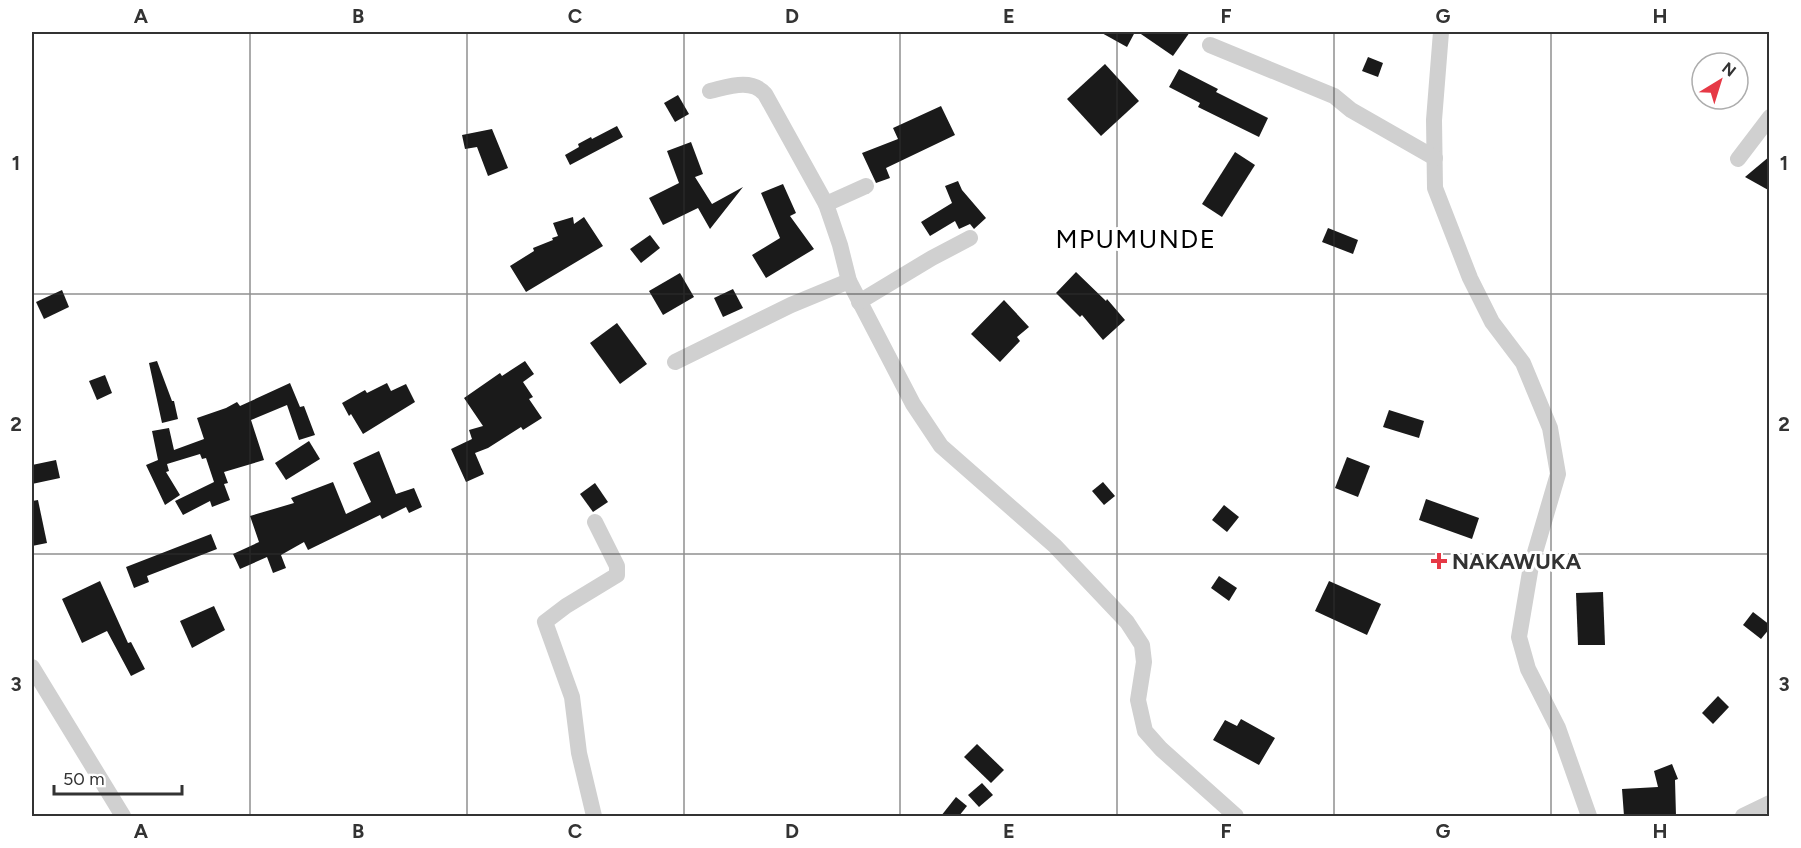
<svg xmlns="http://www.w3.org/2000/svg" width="1801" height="848" viewBox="0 0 1801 848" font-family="Figtree,sans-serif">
	<rect width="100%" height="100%" fill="#fff"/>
	<g fill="#1a1a1a">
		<path d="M1100,32H1135L1127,47Z"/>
		<path d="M1138,32H1190L1173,56Z"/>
		<path d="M1368,57L1383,63L1378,77L1362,71Z"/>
		<path d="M1105,64L1139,101L1101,136L1067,99Z"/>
		<path d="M1179,69L1218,89L1216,92L1268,118L1259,137L1198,107L1200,103L1169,87Z"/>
		<path d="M678,95L689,114L675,122L664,103Z"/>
		<path d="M941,106L955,135L886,168L890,178L876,183L862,153L898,139L893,128Z"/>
		<path d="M617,126L623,137L570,165L565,155L579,147L578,144L591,137L592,139Z"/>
		<path d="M492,129L508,168L488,176L477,147L465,149L462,135Z"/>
		<path d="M691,142L703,174L695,177L712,204L743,187L710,229L698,208L663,225L649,198L679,183L667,151Z"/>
		<path d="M1235,152L1255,165L1222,217L1202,204Z"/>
		<path d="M1770,156V191L1745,177Z"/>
		<path d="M958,181L962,190L986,218L974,229L970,224L959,229L955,221L930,236L921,222L952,203L945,186Z"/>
		<path d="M783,184L796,213L790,216L814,249L766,278L752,255L780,238L761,193Z"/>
		<path d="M573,217L574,224L584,217L603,246L526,292L510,266L534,251L533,248L553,240L552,238L558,236L553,223Z"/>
		<path d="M1328,228L1358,240L1353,254L1322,242Z"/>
		<path d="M650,235L660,248L641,263L630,249Z"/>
		<path d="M1076,272L1106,301L1107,299L1125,320L1103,340L1082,315L1080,317L1056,293Z"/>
		<path d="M680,273L694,297L663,315L649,291Z"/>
		<path d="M733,289L743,308L723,317L714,298Z"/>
		<path d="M62,290L69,307L44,319L36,302Z"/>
		<path d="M1004,300L1029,327L1017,337L1020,341L1000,362L971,334Z"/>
		<path d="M617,323L647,364L620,384L590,343Z"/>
		<path d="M157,361L172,401H174L178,419L162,423L149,363Z"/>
		<path d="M525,361L534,374L523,382L533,397L529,399L542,418L523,430L521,427L488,448L475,453L484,474L466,482L451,449L472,439L469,430L483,426L464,398L500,373L502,376Z"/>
		<path d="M105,375L112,393L97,400L89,381Z"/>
		<path d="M290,383L300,407L304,406L315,435L299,440L287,405L251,420L264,460L224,472L228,483L224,484L230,500L212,507L210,501L183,515L175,501L214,482L206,458L202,459L200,454L167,464L169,471L166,472L180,495L165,505L146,465L158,460L152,431L169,428L174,450L204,439L197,418L226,408L237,402L240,406Z"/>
		<path d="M387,383L391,391L406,384L415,402L363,434L351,414L349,416L342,403L365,390L367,393Z"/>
		<path d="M1389,410L1424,421L1419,438L1383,427Z"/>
		<path d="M309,441L320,459L286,480L275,463Z"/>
		<path d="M379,451L396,494L414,488L422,507L409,513L406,507L382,519L380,515L308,550L304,542L281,555L286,568L273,573L267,557L240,569L233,554L259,542L250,516L294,503L291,498L333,482L346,514L371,502L353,463Z"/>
		<path d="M1347,457L1370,466L1358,497L1335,488Z"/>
		<path d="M56,460L60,478L32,484V465Z"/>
		<path d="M1103,482L1115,496L1104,505L1092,491Z"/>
		<path d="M595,483L608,502L593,512L580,494Z"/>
		<path d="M1426,499L1479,518L1472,539L1419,520Z"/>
		<path d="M38,500L47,543L32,546V501Z"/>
		<path d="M1224,505L1239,517L1227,532L1212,520Z"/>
		<path d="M211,534L217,549L147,576L149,582L134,588L126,567Z"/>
		<path d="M1219,576L1237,588L1229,601L1211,588Z"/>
		<path d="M100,581L128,643L131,642L145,669L131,676L107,631L82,643L62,599Z"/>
		<path d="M1329,581L1381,604L1367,635L1315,611Z"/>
		<path d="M1603,592L1605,645H1578L1576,593Z"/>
		<path d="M214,606L225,630L192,648L180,621Z"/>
		<path d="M1753,612L1770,625V628L1761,639L1743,625Z"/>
		<path d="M1718,696L1729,707L1713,724L1702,713Z"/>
		<path d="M1241,719L1275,738L1259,765L1213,740L1225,720L1237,726Z"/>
		<path d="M977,744L1004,770L991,783L964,757Z"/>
		<path d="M1672,764L1678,779L1675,780L1676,816H1624L1622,789L1658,787L1654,771Z"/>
		<path d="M982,783L993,795L979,807L968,795Z"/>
		<path d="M956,797L967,806L959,816H941Z"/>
	</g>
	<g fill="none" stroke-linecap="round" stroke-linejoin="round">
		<g stroke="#d0d0d0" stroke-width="16">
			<path d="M1441,32L1434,120L1435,188L1470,278L1492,322L1523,363L1550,428L1558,474L1531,566L1519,637L1528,669L1558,728L1589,816"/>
			<path d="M1210,45L1334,96L1351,110L1435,158"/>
			<path d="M710,91C728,87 751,78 765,94L826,204L840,245L849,281L913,404L941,446L1055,546L1127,622L1142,645L1144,662L1138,700L1145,731L1161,749L1236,816"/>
			<path d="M1738,159L1770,117"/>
			<path d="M826,204L866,186"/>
			<path d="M859,302L932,258L970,238"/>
			<path d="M675,362L791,305L849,281"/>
			<path d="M32,667L123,816"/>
			<path d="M594,816L579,753L572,697L545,622L566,606L617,575V566L595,522"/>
			<path d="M1743,816L1770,803"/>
		</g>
	</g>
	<path fill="none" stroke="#333" stroke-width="1.5" stroke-opacity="0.55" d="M250,32V816M467,32V816M684,32V816M900,32V816M1117,32V816M1334,32V816M1551,32V816M32,294H1770M32,554H1770"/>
	<path fill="#e63946" stroke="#fff" stroke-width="2" d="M1436 552h6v6h6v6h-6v6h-6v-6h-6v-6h6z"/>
	<g text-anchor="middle" stroke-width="6" stroke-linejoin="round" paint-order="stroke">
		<g font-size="22" font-weight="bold" fill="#333" stroke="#fff" text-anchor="start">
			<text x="1452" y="569">NAKAWUKA</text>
		</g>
		<g font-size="26" letter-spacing="1.5" fill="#000" stroke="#fff">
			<text x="1136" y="248">MPUMUNDE</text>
		</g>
	</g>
	<rect width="1801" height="848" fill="none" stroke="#ffffff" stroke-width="66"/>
	<g transform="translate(1720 81) rotate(38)"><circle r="28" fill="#ffffff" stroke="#adadad" stroke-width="1.5"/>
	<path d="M0-4.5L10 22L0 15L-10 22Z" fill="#e63946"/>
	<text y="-9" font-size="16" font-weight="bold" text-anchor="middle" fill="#333333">N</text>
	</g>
	<path d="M54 785v9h128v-9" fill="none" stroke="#333333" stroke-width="3"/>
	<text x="63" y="785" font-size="18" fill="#333333" stroke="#ffffff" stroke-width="4.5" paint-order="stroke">50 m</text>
	<rect x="33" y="33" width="1735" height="782" fill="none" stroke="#333" stroke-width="2"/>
	<g font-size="20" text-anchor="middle" font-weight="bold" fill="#333">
		<text x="141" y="23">A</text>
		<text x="358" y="23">B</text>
		<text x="575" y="23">C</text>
		<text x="792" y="23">D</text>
		<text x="1009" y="23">E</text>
		<text x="1226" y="23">F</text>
		<text x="1443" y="23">G</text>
		<text x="1660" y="23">H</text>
		<text x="16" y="170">1</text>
		<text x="1784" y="170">1</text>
		<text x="16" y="431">2</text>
		<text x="1784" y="431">2</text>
		<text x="16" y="691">3</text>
		<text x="1784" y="691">3</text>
		<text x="141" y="838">A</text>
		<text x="358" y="838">B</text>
		<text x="575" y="838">C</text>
		<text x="792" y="838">D</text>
		<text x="1009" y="838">E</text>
		<text x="1226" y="838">F</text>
		<text x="1443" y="838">G</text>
		<text x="1660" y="838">H</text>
	</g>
</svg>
